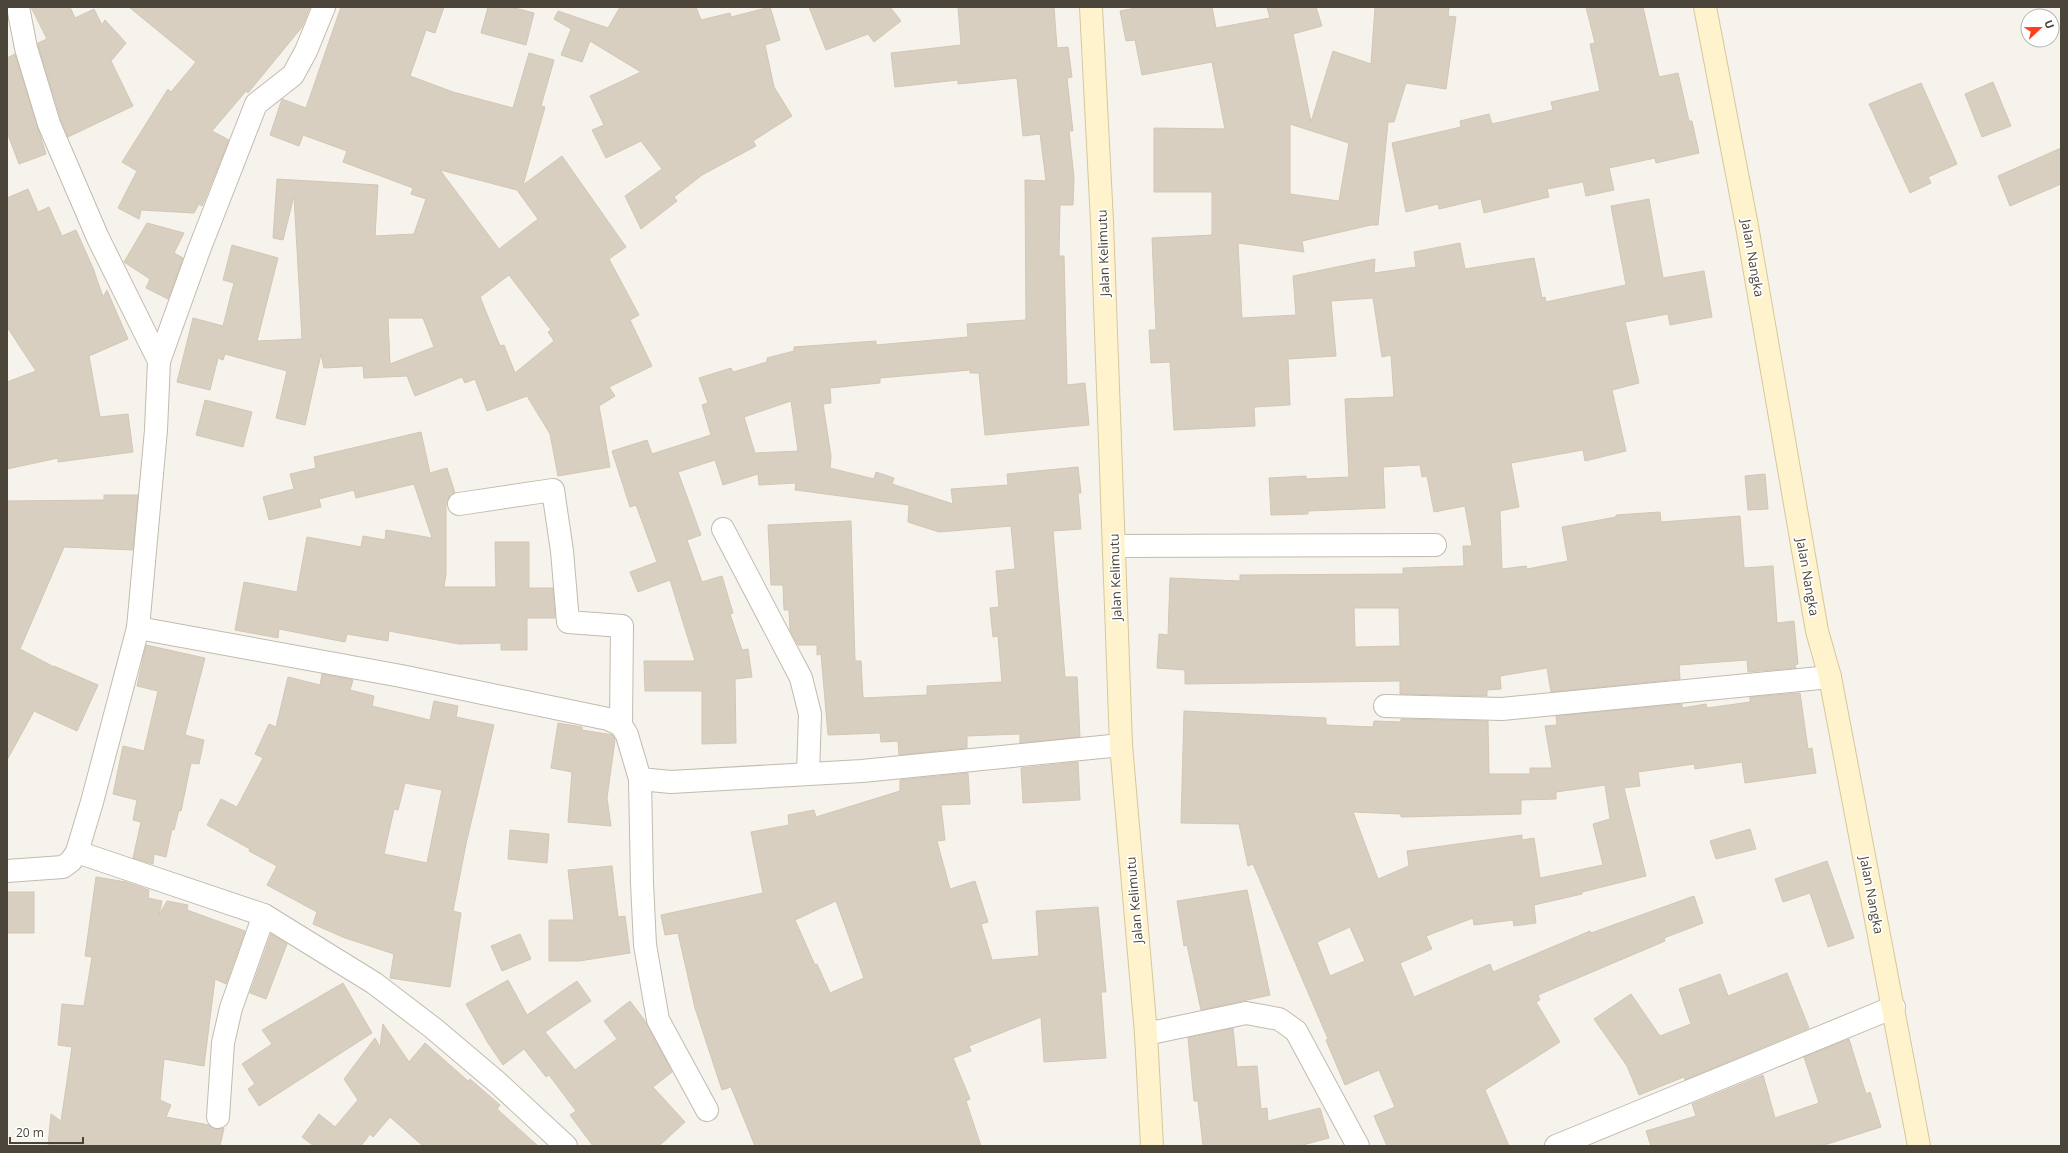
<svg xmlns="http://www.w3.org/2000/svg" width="2068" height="1153" viewBox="0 0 2068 1153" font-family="'Open Sans',sans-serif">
	<rect width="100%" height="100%" fill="#f6f3ec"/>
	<g fill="#d8cfc1" stroke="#d3c7b4" fill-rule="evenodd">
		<path d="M31,7H70L75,18L94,9L102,25L105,20L126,43L111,61L133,106L68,137L61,120L38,45V43L47,39Z"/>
		<path d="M129,7H310L302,27L248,93L246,91L212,131L229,140L205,199L202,206L199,204L194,213L141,210L139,219L118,208L137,171L122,162L168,89L171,92L196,62Z"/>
		<path d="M341,7H444L435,33L426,30L410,76L453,92L513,108L529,53L554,60L541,106L545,107L523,185L562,156L626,247L609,259L639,315L630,320L652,366L609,387L615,396L599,406L610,467L558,476L550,434L527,396L487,411L475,379L465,383L462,377L415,396L407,376L364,378L363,366L324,368L321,354L305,425L276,418L287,371L225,354L223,360L218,358L210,390L177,382L193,318L223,326L234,283L223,280L232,245L278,258L257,341L302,339L294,196L283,240L273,238L277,179L378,185L375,236L414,234L426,199L411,194L413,188L343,162L347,151L303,135L299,146L270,135L282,99L306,108ZM440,170L517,190L538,219L499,249ZM509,275L551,330L548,332L554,341L515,373L504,345L500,346L480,297ZM388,318H423L434,347L390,364Z"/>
		<path d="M488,7H511L534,13L526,45L481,33Z"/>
		<path d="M620,7H696L701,20L730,13L731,17L770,7L780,40L765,45L774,87L792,116L753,141L756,146L702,175L674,197L677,201L641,229L625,196L662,169L641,141L606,158L592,130L604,125L590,96L641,72L590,41L582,62L561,55L571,29L554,19L558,11L608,28Z"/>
		<path d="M809,7H890L901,21L874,42L868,34L826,50Z"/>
		<path d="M958,7H1054L1057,48L1068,47L1072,77L1067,78L1073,131H1069L1074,178L1073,205H1060L1059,256H1064L1067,385L1085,383L1089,425L985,435L979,373H970V370L880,378V383L830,388L831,403L823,404L831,456L830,468L874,479L876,472L894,478L892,484L953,504L951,489L1008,485L1007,474L1078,467L1081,493H1078L1081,529L1053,531L1065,677H1077L1080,737L1020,743V734L967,736V748L899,755L898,741L881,742L880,733L828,735L821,654L817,655V645H798L790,630L789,610H784L783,585H771L768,525L851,521L855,661H861L863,698L927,695V686L1002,682L998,636L993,637L990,608L999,607L996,571L1015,569L1011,526L939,532L908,522L909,505L795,490L796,483L759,485L758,474L723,485L715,460L678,472L701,535L687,540L702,582L722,576L733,613L730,614L742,650L748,649L752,677L735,679L736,743L702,744V691H645L644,661H695L670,580L638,592L630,572L657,562L636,505L630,507L612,451L647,440L652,454L711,435L702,405L708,403L699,378L731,368L733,372L767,362V358L794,351V347L876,341V345L968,337L967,324L1026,320L1025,180L1046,181L1040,134L1023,136L1017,78L958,84V80L895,87L891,53L961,45ZM791,401L798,451L755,453L744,417Z"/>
		<path d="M1141,7H1212L1216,28L1270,18L1267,7H1316L1322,26L1293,34L1311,122L1333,51L1371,64L1375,7H1449L1448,16L1456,17L1446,89L1406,83L1394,122H1388L1378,225H1371L1302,241L1304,252L1238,243L1242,318L1296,315L1293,276L1375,259L1374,273L1416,267L1414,252L1460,243L1465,269L1534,258L1542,298L1545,297L1546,302L1626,285L1611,206L1649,199L1663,278L1704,271L1712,317L1670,325L1668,314L1625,322L1639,383L1612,390L1626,451L1585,461L1583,450L1511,463L1519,507L1500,511L1502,569L1526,566L1527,569L1568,561L1562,527L1616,517V515L1660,512L1661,522L1740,516L1744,568L1773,566L1777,623L1794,621L1798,664L1795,665L1796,668L1748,672L1747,660L1679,665L1680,679L1551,692L1547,668L1500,676L1501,689L1487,690V696L1400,694V681L1185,684V670L1157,668L1159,634L1168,635L1170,578L1240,581V575L1403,574V568L1464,566L1463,546H1472L1465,506L1434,512L1427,476L1422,477L1420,465L1383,467L1385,508L1308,511V514L1271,515L1269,478L1306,476V479L1349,477L1345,399L1394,397L1391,355L1382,357L1373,298L1331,301L1336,356L1288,359L1290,405L1254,407L1255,426L1174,430L1170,362L1151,363L1149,330H1156L1152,238L1212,235V192H1154V128L1225,129L1212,62L1142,75L1135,40L1126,41L1120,11ZM1290,124L1349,143L1339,201L1290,194ZM1354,608H1399L1400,646L1355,647Z"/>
		<path d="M1586,7H1643L1659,77L1678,73L1689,121H1692L1699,153L1656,163L1655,158L1609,168L1614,190L1586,196L1583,182L1547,189L1549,197L1484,213L1481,199L1439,209L1438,204L1406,212L1392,143L1461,127L1460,121L1489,114L1492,124L1553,110L1551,102L1600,91L1590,44L1595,43Z"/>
		<path d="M15,54L46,154L19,164L7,132V58Z"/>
		<path d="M1993,82L2011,126L1982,137L1965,94Z"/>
		<path d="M1921,83L1957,164L1928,177L1931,183L1910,193L1869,104Z"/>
		<path d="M2061,148V184L2010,206L1998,176Z"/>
		<path d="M28,189L38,212L49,207L62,236L76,230L93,268L103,297L107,290L128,339L89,356L100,417L128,414L133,452L58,462V458L7,469V382L36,371L7,327V198Z"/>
		<path d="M147,223L184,233L174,253L183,258L168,299L146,288L150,279L124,262Z"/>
		<path d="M205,400L252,412L243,447L196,435Z"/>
		<path d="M421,432L430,473L447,468L455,493L451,494L446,503V574L444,587H496L495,542H529V588H553L555,618H527V650H501V643L459,644L389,631L388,641L347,634L345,642L279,629L278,638L235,630L244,582L297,592L307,537L361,547L363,536L385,540L386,530L432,538L414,484L356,498L354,490L319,499L321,507L269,520L263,497L294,489L290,474L316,468L314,457Z"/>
		<path d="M1765,474L1768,509L1748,510L1745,476Z"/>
		<path d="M104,495H138L133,550L64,547L20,649L54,667V666L98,685L77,731L34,711L7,760V501L104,500Z"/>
		<path d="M146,645L205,658L185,735L204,740L199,764L191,763L181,811L179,810L174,830L172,829L166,857L154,854L153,864L133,858L141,822L133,820L137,800L113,794L123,746L144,751L158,691L137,686Z"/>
		<path d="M322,674L353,680L350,690L374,696L372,706L430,720L434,701L458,706L456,717L494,725L466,844L453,911L461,913L450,987L390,978L394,954L345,938L313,924L317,912L267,885L277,866L249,851L250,849L207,825L221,799L237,807L263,758L255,754L269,724L276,727L288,677L320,685ZM405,783L442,790L427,863L384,854L394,809L398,810Z"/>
		<path d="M1800,693L1808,749L1812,748L1816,773L1745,783L1742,762L1695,769L1694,764L1638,772L1640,786L1624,788L1646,876L1582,892V894L1534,905L1536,923L1514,926L1513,920L1474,925L1473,918L1426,936L1432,949L1400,963L1414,997L1490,964L1493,972L1590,931L1591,933L1694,896L1703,923L1664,938L1665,941L1538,995L1540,1000L1536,1002L1560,1042L1485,1090L1509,1146H1387L1374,1116L1395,1107L1379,1070L1345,1085L1326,1040L1328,1039L1253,864L1248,866L1239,824L1181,823L1184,711L1326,718V725L1373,727L1374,721L1401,722V719L1488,721L1489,774H1530V768H1552L1545,726L1557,725L1556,716L1682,704V708L1706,704L1707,708L1750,702V697ZM1605,785L1610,819L1593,824L1603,865L1540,878L1534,838L1522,840V835L1407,851L1409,866L1378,879L1353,812L1401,814V817L1521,814V800L1556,799V792ZM1350,927L1365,961L1330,976L1317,942Z"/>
		<path d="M558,723L582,727V730L613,735L615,740L607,798L611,826L568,822L572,772L551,768Z"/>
		<path d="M1078,762L1080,800L1023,803L1021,768Z"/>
		<path d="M968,773L970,804L941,805L945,840L937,841L950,889L975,881L988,922L981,924L992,960L1039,956L1036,911L1098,907L1106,992H1101L1106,1058L1044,1062L1041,1017L969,1046L971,1051L953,1058L970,1099L966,1101L981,1146H755L731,1087L722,1090L695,1008L678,933L665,935L661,915L763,893L751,832L789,825L788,815L814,810L816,817L900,791V780ZM836,901L864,978L830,993L817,964L815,965L795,920Z"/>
		<path d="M1750,829L1756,849L1716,859L1710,841Z"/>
		<path d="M510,830L549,834L547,863L508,859Z"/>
		<path d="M1827,861L1854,938L1828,947L1810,893L1783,902L1775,879Z"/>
		<path d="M612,866L618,917L625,916L630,953L579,961H549V920H574L568,870Z"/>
		<path d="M96,877L126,882L149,890L148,898L162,901L159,915L167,901L188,905L187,910L245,931L226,984L215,979L204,1066L164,1059L160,1100L171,1105L166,1117L209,1125L217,1129L224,1128L220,1146H48L51,1114L61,1121L72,1047L58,1045L62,1004L84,1006L92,957L85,956Z"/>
		<path d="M1247,890L1270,995L1201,1010L1187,945L1184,946L1177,901Z"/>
		<rect x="7" y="892" width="27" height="41"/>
		<path d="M271,934L287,944L266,999L250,993Z"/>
		<path d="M520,934L531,959L502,971L491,946Z"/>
		<path d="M1787,973L1809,1028L1685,1080L1684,1077L1639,1095L1627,1066L1594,1019L1631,994L1660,1036L1691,1024L1679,989L1720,974L1728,996Z"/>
		<path d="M508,980L527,1015L577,981L591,1001L545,1032L575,1070L617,1039L604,1021L630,1001L646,1022L672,1072L653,1087L685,1122L659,1146H593L570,1115L576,1111L549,1075L546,1077L524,1049L503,1065L488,1043L466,1004Z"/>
		<path d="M343,983L372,1033L259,1106L248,1089L255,1084L242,1064L272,1044L262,1030Z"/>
		<path d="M383,1024L409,1062L425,1043L468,1081L470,1079L500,1105L497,1109L538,1146H423L390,1117L373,1137L370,1134L361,1146H314L302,1137L319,1114L335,1127L358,1100L344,1079L375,1038L380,1047Z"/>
		<path d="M1233,1028L1237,1067L1257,1066L1261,1109L1267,1108L1268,1121L1320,1108L1329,1138L1299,1146H1203L1198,1101H1194L1188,1038Z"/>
		<path d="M1849,1039L1866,1094L1870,1092L1881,1127L1821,1146H1651L1646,1131L1696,1116L1692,1104L1763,1075L1775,1118L1819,1103L1804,1057Z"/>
	</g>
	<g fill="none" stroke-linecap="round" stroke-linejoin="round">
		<defs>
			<g id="street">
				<path d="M159,361L199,250L256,104L293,75L306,51L324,7"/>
				<path d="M459,504L553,490L562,551L568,622L622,626L621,725"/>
				<path d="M723,529L801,678L810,714L808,774"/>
				<path d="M1114,546L1435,545"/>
				<path d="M138,628L401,676L608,719L621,725L627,735L640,779L671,782L862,771L1121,745"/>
				<path d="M1385,706L1502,709L1830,677"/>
				<path d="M640,779L642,883L645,945L658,1020L707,1110"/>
				<path d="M77,852L264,915L374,983L433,1028L498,1083L566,1146"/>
				<path d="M7,871L63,867L71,861L77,852L92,802L138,628L156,430L159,361L98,238L49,124L26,48L18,7"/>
				<path d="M1146,1034L1246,1013L1279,1019L1296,1031L1358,1146"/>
				<path d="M218,1117L223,1043L231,1008L264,915"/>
				<path d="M1556,1146L1894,1007"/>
			</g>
			<g id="secondary">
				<path d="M1091,7L1102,222L1121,745L1146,1034L1152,1146"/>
				<path d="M1705,7L1747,226L1817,631L1830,677L1919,1146"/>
			</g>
		</defs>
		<use href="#street" stroke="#c2bbae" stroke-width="24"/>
		<use href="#secondary" stroke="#d6c79b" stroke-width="24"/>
		<use href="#street" stroke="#fff" stroke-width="22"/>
		<use href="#secondary" stroke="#fff3cd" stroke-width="22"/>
	</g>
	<g text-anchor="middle" stroke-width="3.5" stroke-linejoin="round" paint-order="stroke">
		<g font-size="13" fill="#4b4439" stroke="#fff">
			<text transform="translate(1103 253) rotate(-92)" y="5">Jalan Kelimutu</text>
			<text transform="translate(1753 258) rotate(80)" y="5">Jalan Nangka</text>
			<text transform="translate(1115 577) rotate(-92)" y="5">Jalan Kelimutu</text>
			<text transform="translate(1808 577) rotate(80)" y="5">Jalan Nangka</text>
			<text transform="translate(1872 895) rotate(79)" y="5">Jalan Nangka</text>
			<text transform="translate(1134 900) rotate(-95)" y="5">Jalan Kelimutu</text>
		</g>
	</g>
	<rect width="2068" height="1153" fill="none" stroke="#4b4439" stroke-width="16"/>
	<g transform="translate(2040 28) rotate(68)"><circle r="19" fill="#ffffff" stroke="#b7b4b0"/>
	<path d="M0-3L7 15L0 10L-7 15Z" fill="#fc3f1d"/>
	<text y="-6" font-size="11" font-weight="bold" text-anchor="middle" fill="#4b4439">U</text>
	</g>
	<path d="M10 1137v6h73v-6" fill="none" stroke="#4b4439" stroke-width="2"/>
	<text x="16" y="1137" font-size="12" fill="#4b4439" stroke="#ffffff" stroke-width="3" paint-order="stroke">20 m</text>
</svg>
